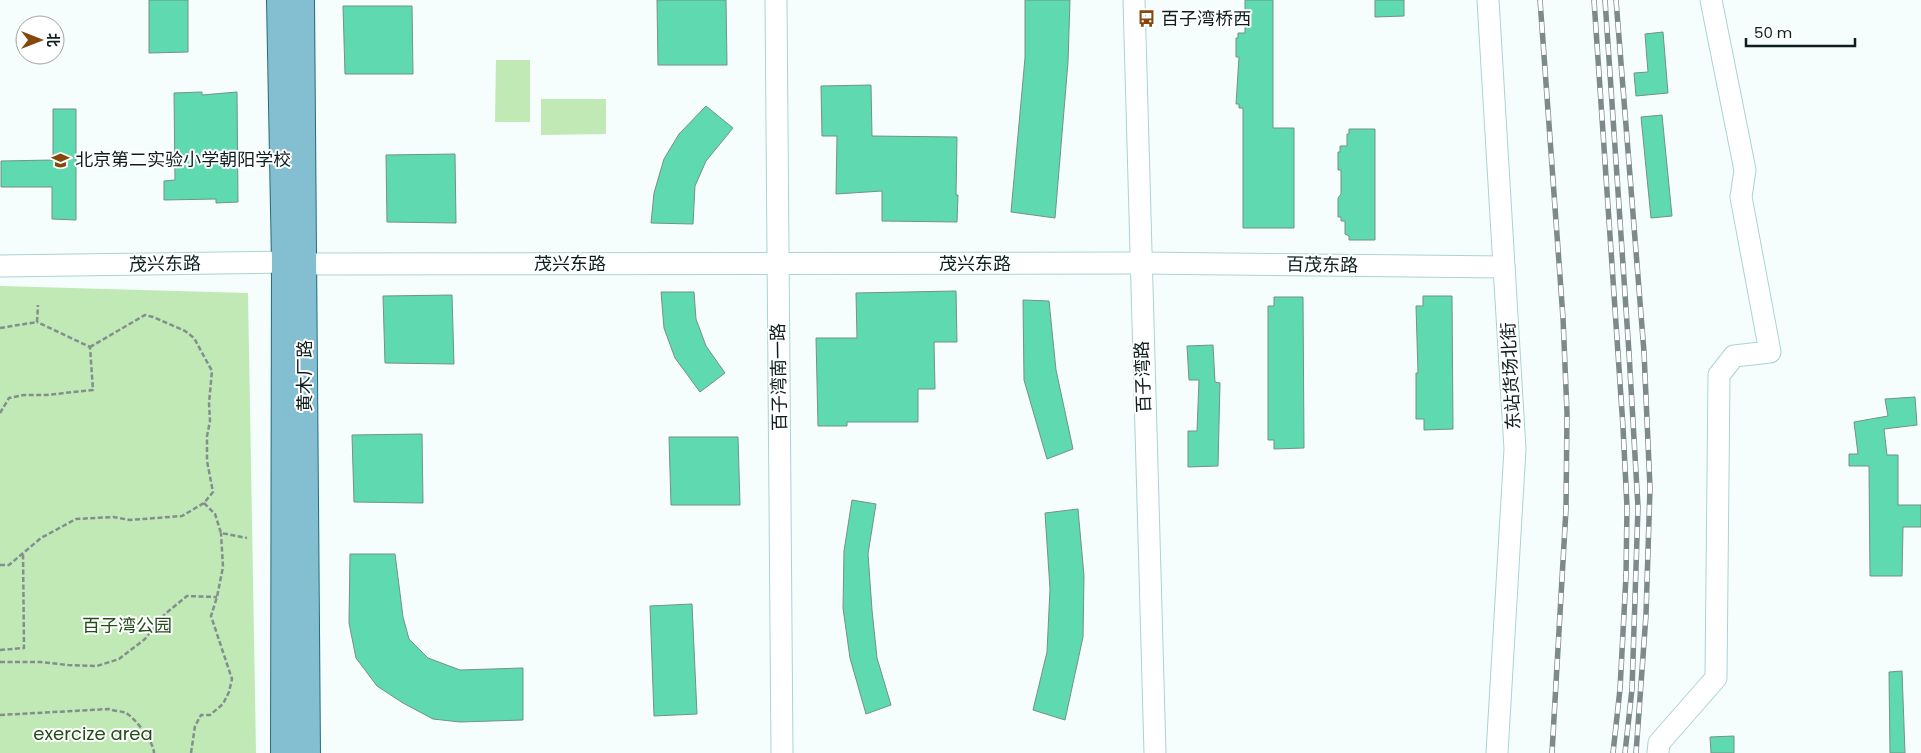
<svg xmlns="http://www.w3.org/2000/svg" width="1921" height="753" viewBox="0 0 1921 753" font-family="Poppins,'Noto Sans SC',sans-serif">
	<rect width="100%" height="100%" fill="#f5fdfd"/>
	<g fill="#c0e9b6">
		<path d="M496,60H530V122H495Z"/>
		<path d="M541,99H606V134L541,135Z"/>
		<path d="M0,286L248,293L256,753H0Z"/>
	</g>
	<g fill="#5fd9af" stroke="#729385">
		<path d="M149,0H188V52L149,53Z"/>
		<path d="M657,0H726L727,65H658Z"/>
		<path d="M1025,0H1070L1068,62L1055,218L1011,212L1025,58Z"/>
		<path d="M1245,0H1273V128H1294V228H1243V108H1239V104H1236L1239,57H1236V38H1238V33H1245Z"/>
		<path d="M1375,0H1404V16L1375,17Z"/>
		<path d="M343,6H412L413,74H345Z"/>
		<path d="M1663,32L1668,93L1636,96L1634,73L1648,72L1645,34Z"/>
		<path d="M871,85L872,136L957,137L956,195H958L957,222L882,221V191L836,194L837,136H822L821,86Z"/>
		<path d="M202,92V95L237,92L238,202L216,203V199L164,200V181L175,180L174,93Z"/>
		<path d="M706,106L733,128L706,161L695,186L693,224L651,223L654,193L664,159L679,134Z"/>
		<path d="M53,109H76V220L52,219V187H1V161L53,160Z"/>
		<path d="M1662,115L1672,216L1651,218L1641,117Z"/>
		<path d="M1349,129H1375V240H1349V236L1345,234V221H1341V217H1338V198L1341,194V170H1338V152H1340V146H1347V134H1349Z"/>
		<path d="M455,154L456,223L387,222L386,155Z"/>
		<path d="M956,291L957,342H934L935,389H918V422H847V426H818L816,338H857L856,293Z"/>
		<path d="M661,292H694L696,319L706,346L725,373L700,392L675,358L664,328Z"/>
		<path d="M452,295L454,364L385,363L383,296Z"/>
		<path d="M1423,296H1452L1453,429L1424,430V419H1416V373H1418L1416,306H1423Z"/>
		<path d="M1274,297H1303L1304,448L1274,449V440H1268V306H1274Z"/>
		<path d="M1023,300L1049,301L1056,370L1073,449L1047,459L1024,380Z"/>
		<path d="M1213,345L1215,382L1220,383L1218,466L1188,467V431H1197L1199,380H1189L1187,346Z"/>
		<path d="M1915,397L1917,425L1884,429L1887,455H1898V505H1921V527H1903L1902,576H1870L1869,466H1849V454H1858L1854,422L1888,416L1885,399Z"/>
		<path d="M422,434L423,503L354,502L352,435Z"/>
		<path d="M669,437H738L740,505H671Z"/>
		<path d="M852,500L876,504L868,554L872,610L877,658L891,705L866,714L850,658L843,608L844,551Z"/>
		<path d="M1078,509L1084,576L1083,637L1065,720L1033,710L1047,652L1050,589L1045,513Z"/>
		<path d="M350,554H395L403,617L409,639L428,658L460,670L523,668V720L460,722L433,719L403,703L377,686L356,658L349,623Z"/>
		<path d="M692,604L697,714L654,716L650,606Z"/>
		<path d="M1902,671L1905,753H1890L1889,672Z"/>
		<path d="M1734,736V753H1711L1710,737Z"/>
	</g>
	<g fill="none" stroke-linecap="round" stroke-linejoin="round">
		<defs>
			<g id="minor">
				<path d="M776,0L782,753"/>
				<path d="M1134,0L1155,753"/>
				<path d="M1488,0L1515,449L1497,753"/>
				<path d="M0,266L285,262L304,264L1140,263L1504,267"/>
				<path d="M1658,753L1659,743L1716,678L1719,375L1734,356L1770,352L1741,197L1745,170L1711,0"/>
			</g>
			<g id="major">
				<path d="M280,0L285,262L284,753"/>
				<path d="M301,0L307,753"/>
			</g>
		</defs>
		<use href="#minor" stroke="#abd3d3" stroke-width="23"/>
		<use href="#major" stroke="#256b7f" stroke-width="28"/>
		<g stroke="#838f8f" stroke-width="2.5" stroke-dasharray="5 2.5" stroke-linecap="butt">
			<path d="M0,328L37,322L38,305"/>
			<path d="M0,413L9,398L24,395H46L93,390L90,347L37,322"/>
			<path d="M204,503L215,514L221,533L247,538"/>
			<path d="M0,565H9L41,538L76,519L113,517L130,520L182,516L204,503L213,492L207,461V436L210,421L209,403L212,371L194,338L185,331L153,317L145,315L90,347"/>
			<path d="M0,650L24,648L23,553"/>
			<path d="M0,662H40L68,665L97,666L119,659L145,639L165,614L187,596L217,597"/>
			<path d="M0,715L109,709C114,711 121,711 126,713C135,718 154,742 154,753"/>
			<path d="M191,753L195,726L201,715H210L223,704L229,692L232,679L211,616L217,597L223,567L221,533"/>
		</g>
		<use href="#minor" stroke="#fff" stroke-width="21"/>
		<use href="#major" stroke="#84bfd1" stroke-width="26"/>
		<defs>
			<g id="rail">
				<path d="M1540,0L1563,318L1567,413L1566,509L1552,753"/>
				<path d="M1594,0L1623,427L1627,507L1626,576L1620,689L1613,753"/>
				<path d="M1605,0L1629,353L1638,507L1632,689L1625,753"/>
				<path d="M1616,0L1644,352L1650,488L1646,615L1636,753"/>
			</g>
		</defs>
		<use href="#rail" stroke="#7e8a8a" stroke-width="5.5"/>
		<use href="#rail" stroke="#fff" stroke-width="4" stroke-dasharray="11" stroke-linecap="butt"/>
	</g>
	<defs>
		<symbol id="bus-bare" viewBox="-9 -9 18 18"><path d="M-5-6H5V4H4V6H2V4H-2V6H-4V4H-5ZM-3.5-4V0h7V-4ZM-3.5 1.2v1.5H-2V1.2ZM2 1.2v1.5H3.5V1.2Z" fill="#86470d" stroke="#fff" stroke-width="2.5" paint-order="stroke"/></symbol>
		<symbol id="school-bare" viewBox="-9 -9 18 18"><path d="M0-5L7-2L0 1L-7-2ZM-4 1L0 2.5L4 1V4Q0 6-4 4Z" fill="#86470d" stroke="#fff" stroke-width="2.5" paint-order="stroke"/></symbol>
	</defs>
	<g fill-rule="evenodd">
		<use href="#bus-bare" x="1134" y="6" width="25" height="25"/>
		<use href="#school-bare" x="48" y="148" width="25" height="25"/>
	</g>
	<g text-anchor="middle" stroke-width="4" stroke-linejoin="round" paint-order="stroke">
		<g font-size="18" fill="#0e1e1e" stroke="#fff" text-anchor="start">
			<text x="1161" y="25">百子湾桥西</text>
			<text x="75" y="166">北京第二实验小学朝阳学校</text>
		</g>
		<g font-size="18" fill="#0e1e1e" stroke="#fff">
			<text transform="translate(165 264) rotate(-1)" y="6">茂兴东路</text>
			<text x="570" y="270">茂兴东路</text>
			<text x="975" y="270">茂兴东路</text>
			<text transform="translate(1322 265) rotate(1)" y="6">百茂东路</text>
			<text transform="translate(305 376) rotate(-90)" y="6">黄木厂路</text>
			<text transform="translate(1511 376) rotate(-93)" y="6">东站货场北街</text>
			<text transform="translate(779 377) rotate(-91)" y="6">百子湾南一路</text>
			<text transform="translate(1143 377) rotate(-92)" y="6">百子湾路</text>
		</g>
		<g font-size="18" fill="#234d19" stroke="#fff">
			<text x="127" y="632">百子湾公园</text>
			<text x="93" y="740">exercize area</text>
		</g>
	</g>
	<g transform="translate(40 40) rotate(90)"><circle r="24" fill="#ffffff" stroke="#9fa5a5"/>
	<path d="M0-4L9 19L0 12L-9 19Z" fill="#86470d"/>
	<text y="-8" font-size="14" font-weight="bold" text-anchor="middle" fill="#0e1e1e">北</text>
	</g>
	<path d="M1746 38v8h109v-8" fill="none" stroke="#0e1e1e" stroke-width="2.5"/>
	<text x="1754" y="38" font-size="15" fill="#0e1e1e" stroke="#ffffff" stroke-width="4" paint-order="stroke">50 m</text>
</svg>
